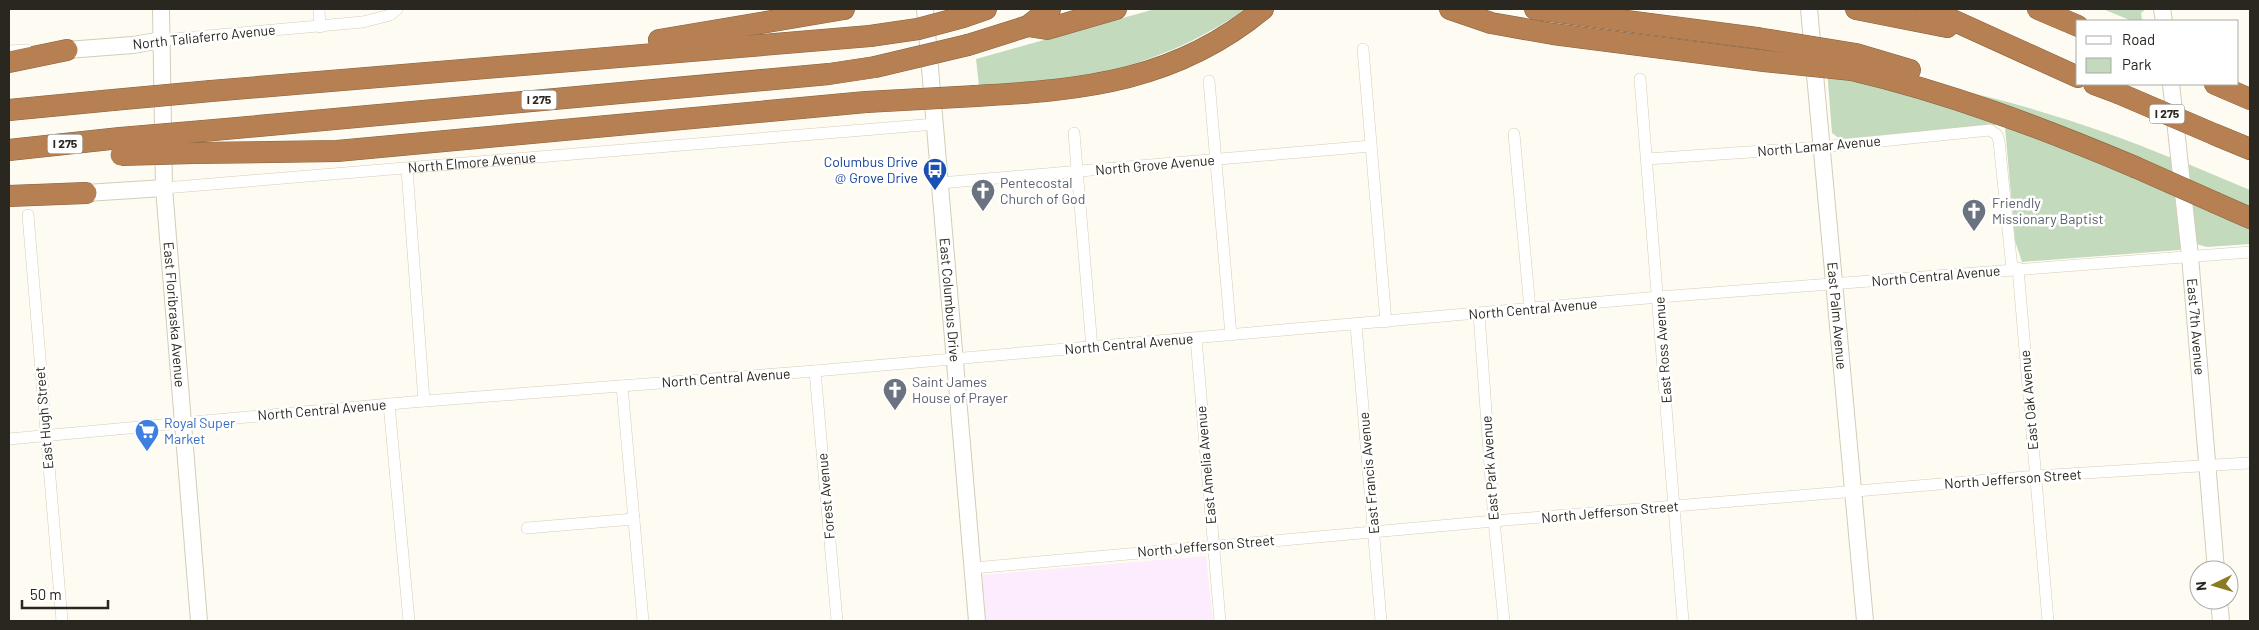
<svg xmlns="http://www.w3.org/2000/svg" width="2259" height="630" viewBox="0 0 2259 630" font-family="Barlow,sans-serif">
	<rect width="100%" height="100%" fill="#fefcf2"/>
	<path fill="#fcecfe" d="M1206,556L1213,621H986L982,575Z"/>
	<g fill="#c3dabd">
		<path d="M1155,9H1246C1199,41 1149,63 1093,74C1056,82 1016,82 979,86L976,59Z"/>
		<path d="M2103,9H2146L2141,13L2142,21H2132Z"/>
		<path d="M1827,69C1868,75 1910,80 1950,88C2027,105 2102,129 2174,159L2182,248L2179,250L2022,262L2015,241L2005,127L1996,125L1840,139L1832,133Z"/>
		<path d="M2188,164L2250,190V244L2207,247L2196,244Z"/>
	</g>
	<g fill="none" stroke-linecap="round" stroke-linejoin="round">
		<defs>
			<g id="street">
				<path d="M319,9L320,27"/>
				<path d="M162,40L363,22L390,15L397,9"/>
				<path d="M1363,49L1386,322"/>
				<path d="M9,51L27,50"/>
				<path d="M1640,79L1683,621"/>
				<path d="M1209,81L1231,335"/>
				<path d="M1074,133L1092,348"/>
				<path d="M1514,134L1530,309"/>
				<path d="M1647,159L1822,147L1990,130L1997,135L1999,141L2012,269"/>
				<path d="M407,169L424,401"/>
				<path d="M940,183L1371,146"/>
				<path id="s1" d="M164,188L935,124"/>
				<path d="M28,215L62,621"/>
				<path d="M2018,268L2048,621"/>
				<path d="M1479,314L1494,521L1504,621"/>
				<path d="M1356,325L1381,621"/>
				<path d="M1196,338L1220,621"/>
				<path d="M815,371L837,621"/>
				<path d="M622,386L643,621"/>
				<path d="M389,404L409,621"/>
				<path d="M9,439L412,402L815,371L1659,297L2250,252"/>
				<path d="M527,528L634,519"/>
				<path d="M973,568L1494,521L2036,476L2248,463"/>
			</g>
			<g id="secondary">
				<path id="s2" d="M161,9L164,188L199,621"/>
				<path id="s3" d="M925,9L977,621"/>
				<path id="s4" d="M1809,9L1865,621"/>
				<path d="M2162,9L2164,21"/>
				<path d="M67,50L133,45L162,40"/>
				<path id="s5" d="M2171,84L2190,256L2216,570"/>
				<path d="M86,193L164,188"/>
				<path d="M2219,600L2221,621"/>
			</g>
			<g id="highway">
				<path d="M1450,9L1491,23L1553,34L1764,61"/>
				<path d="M1535,9L1757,38"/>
				<path d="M1856,9L1947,27"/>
				<path d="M1928,9L2078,77"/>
				<path d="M2038,9L2078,26"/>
				<path d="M963,17L986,9"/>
				<path d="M1028,26L1047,29L1116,9"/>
				<path d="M659,40L844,9"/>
				<path d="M968,45L1028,26L1050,9"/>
				<path d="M1856,54L1910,70"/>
				<path d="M9,62L67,50"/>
				<path d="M1852,70C1950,93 2042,128 2135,167"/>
				<path d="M2094,84L2118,93"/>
				<path d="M2215,84L2250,99"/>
				<path d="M211,91L870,36"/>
				<path d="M976,96C1084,90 1176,81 1263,9"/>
				<path d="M9,110L113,100"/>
				<path d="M203,131L829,74L875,67"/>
				<path d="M2216,135L2250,149"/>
				<path d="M9,150L120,138"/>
				<path d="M194,153L337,151L866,102"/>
				<path d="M9,196L86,193"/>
				<path d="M2216,203L2250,218"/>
			</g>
		</defs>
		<use href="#street" stroke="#d3cdb6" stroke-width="12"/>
		<use href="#secondary" stroke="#d3cdb6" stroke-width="18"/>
		<use href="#highway" stroke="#856141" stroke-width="22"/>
		<use href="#street" stroke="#fff" stroke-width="11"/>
		<use href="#secondary" stroke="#fff" stroke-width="16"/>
		<use href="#highway" stroke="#b68053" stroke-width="21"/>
		<defs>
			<g id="highway-bridge">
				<path d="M870,36L918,29L963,17"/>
				<path d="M1757,38L1856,54"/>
				<path d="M1764,61L1852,70"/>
				<path d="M875,67L968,45"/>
				<path d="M2118,93L2216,135"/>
				<path d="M113,100L211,91"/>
				<path d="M866,102L976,96"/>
				<path d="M120,138L203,131"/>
				<path d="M121,155L194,153"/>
				<path d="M2135,167L2216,203"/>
			</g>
		</defs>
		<use href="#highway-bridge" stroke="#856141" stroke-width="22" stroke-linecap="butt"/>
		<use href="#highway-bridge" stroke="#b68053" stroke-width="21"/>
	</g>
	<defs>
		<symbol id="bus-pin" viewBox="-11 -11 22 30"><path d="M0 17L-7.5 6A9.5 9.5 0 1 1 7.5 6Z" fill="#1a4fb4" stroke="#fff"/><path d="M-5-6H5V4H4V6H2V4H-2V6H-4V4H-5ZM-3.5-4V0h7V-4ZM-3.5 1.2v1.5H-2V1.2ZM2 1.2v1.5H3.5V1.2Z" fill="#fff"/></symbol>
		<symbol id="church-pin" viewBox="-11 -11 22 30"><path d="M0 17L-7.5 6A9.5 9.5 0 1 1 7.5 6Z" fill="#6b7280" stroke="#fff"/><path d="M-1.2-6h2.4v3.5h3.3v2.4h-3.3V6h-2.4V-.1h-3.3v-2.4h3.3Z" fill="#fff"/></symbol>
		<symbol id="supermarket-pin" viewBox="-11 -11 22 30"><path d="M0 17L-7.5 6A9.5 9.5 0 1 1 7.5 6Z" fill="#3f7fe0" stroke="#fff"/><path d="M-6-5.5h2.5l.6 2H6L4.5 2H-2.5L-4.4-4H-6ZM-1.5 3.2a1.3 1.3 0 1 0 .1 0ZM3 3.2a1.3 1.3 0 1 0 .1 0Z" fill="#fff"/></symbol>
	</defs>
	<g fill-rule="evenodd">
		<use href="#bus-pin" x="921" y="156" width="28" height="38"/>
		<use href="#church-pin" x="969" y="177" width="28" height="38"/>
		<use href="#church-pin" x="1960" y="197" width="28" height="38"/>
		<use href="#church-pin" x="881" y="376" width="28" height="38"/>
		<use href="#supermarket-pin" x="133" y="417" width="28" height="38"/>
	</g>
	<g text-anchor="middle" stroke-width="5" stroke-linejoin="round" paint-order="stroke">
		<g fill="#fff" stroke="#696862" stroke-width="1">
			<rect x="521.5" y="90.5" width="35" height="19" rx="4"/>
			<rect x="2149.5" y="104.5" width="35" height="19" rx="4"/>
			<rect x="47.5" y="134.5" width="35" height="19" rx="4"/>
		</g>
		<g font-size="12" font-weight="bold" fill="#29271f">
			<text x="539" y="104">I 275</text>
			<text x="2167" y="118">I 275</text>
			<text x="65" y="148">I 275</text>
		</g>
		<g font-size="14" fill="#29271f" stroke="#fff">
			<text transform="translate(204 37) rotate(-6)" y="5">North Taliaferro Avenue</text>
			<text transform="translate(1819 146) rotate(-5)" y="5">North Lamar Avenue</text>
			<text dy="5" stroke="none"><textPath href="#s1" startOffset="309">North Elmore Avenue</textPath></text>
			<text transform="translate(1155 165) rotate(-5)" y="5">North Grove Avenue</text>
			<text transform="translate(1936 276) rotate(-5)" y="5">North Central Avenue</text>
			<text dy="5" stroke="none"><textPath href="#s3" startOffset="292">East Columbus Drive</textPath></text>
			<text transform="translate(1533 309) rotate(-5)" y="5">North Central Avenue</text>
			<text dy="5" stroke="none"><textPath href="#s2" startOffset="306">East Floribraska Avenue</textPath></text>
			<text dy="5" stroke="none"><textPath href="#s4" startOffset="308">East Palm Avenue</textPath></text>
			<text dy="5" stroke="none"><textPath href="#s5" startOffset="244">East 7th Avenue</textPath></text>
			<text transform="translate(1129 344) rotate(-5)" y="5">North Central Avenue</text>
			<text transform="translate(1663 350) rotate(-94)" y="5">East Ross Avenue</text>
			<text transform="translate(726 378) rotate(-4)" y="5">North Central Avenue</text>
			<text transform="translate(2029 400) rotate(-95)" y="5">East Oak Avenue</text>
			<text transform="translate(322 410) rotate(-5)" y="5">North Central Avenue</text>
			<text transform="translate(44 418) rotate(-95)" y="5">East Hugh Street</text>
			<text transform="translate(1206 465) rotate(-95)" y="5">East Amelia Avenue</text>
			<text transform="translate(1490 468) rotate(-94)" y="5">East Park Avenue</text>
			<text transform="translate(1369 473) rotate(-95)" y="5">East Francis Avenue</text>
			<text transform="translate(2013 479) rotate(-4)" y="5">North Jefferson Street</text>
			<text transform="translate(826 496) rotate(-95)" y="5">Forest Avenue</text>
			<text transform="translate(1610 512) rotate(-5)" y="5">North Jefferson Street</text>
			<text transform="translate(1206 546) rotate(-5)" y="5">North Jefferson Street</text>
		</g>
		<g font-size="14" fill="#164399" stroke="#fff" text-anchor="end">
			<text x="918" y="167">Columbus Drive<tspan x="918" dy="16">@ Grove Drive</tspan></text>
		</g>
		<g font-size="14" fill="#5b616d" stroke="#fff" text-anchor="start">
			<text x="1000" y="188">Pentecostal<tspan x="1000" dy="16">Church of God</tspan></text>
			<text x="1992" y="208">Friendly<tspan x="1992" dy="16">Missionary Baptist</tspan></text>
			<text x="912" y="387">Saint James<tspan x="912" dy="16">House of Prayer</tspan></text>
		</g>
		<g font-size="14" fill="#366cbe" stroke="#fff" text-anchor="start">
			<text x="164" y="428">Royal Super<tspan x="164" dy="16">Market</tspan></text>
		</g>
	</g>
	<rect width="2259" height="630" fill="none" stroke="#29271f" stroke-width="20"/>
	<rect x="2076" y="20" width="162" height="65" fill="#ffffff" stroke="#a9a9a5"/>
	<rect x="2086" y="36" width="25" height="8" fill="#ffffff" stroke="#a9a9a5"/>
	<text x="2122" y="45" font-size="15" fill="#29271f">Road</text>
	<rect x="2086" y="58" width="25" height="15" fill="#c3dabd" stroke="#a9a9a5"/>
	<text x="2122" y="70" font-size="15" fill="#29271f">Park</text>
	<g transform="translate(2214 585) rotate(265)"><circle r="24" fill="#ffffff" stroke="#a9a9a5"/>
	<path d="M0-4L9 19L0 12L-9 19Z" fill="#8c7c21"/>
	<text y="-8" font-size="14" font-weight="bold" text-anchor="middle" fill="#29271f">N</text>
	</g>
	<path d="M22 600v8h86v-8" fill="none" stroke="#29271f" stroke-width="2.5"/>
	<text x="30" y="600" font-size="15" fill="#29271f" stroke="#ffffff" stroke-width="4" paint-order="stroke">50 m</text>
</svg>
